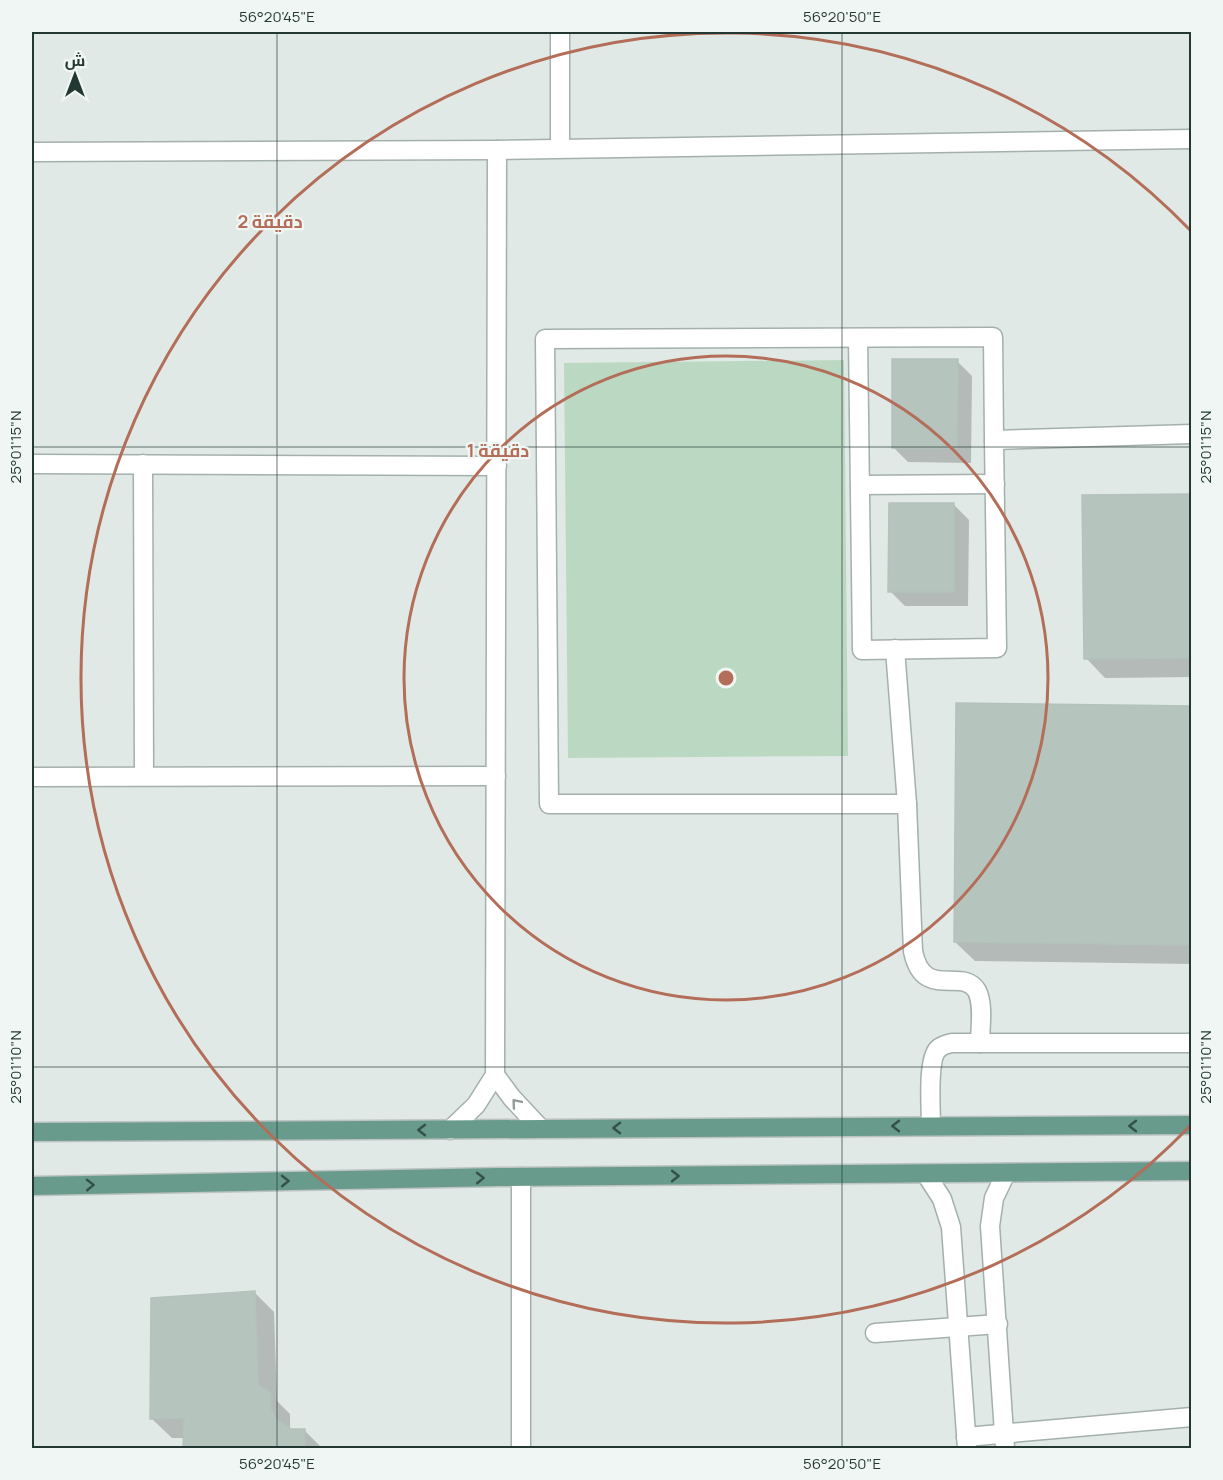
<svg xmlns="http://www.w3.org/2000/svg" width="1223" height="1480" viewBox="0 0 1223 1480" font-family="Manrope,Cairo,sans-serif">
	<rect width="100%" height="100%" fill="#e0e9e5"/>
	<path fill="#bbd9c2" d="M844,360L848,756L568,758L564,363Z"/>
	<g fill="#0003">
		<path d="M957,361L972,376L971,463L908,462L893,447Z"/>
		<path d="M1192,495V677L1105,678L1086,658Z"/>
		<path d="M954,505L969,520L968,606H905L890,591Z"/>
		<path d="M1192,707V964L975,961L955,942Z"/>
		<path d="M254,1292L274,1312L277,1401L290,1414V1430H304L322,1448H185V1438H172L152,1419Z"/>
	</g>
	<g fill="#b6c4be" stroke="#b3c2bc" stroke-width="1.5">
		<path d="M892,359H958L957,448H892Z"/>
		<path d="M1192,494V658L1084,659L1082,495Z"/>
		<path d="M889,503H954V592H888Z"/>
		<path d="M956,703L1192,706V945L954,942Z"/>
		<path d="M255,1291L258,1385L271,1393V1409L277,1420L291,1429H305V1448H183L184,1418L150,1419L151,1298Z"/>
	</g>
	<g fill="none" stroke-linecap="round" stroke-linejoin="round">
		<defs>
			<g id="minor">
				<path d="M560,32V148"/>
				<path d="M32,152L497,150L1192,139"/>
				<path d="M858,338L862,650L997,648L994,440"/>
				<path d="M32,464L497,466"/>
				<path d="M143,464L144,776"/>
				<path d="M860,485L995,484"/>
				<path d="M895,649L907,804"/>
				<path d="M32,777L496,776"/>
				<path d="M980,1043C980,1028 984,1005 977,991C963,966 923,1002 913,951L907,804H549L545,339L993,337L994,440L1192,434"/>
				<path d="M495,1075L512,1098L540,1128"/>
				<path d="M931,1126C931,1109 927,1060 938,1049C942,1045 947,1044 952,1043H1192"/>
				<path d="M450,1130L476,1105L495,1075L497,150"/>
				<path d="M926,1174L942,1199L951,1227L967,1448"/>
				<path d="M875,1333L998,1324"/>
				<path d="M966,1437L1192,1417"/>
				<path d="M521,1448V1177"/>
				<path d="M1005,1448L990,1226L994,1198L1006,1173"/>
			</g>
			<g id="major">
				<path d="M32,1132L1192,1125"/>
				<path d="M32,1186L499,1177L1192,1171"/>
			</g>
		</defs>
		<use href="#minor" stroke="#a4b0ac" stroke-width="21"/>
		<use href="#major" stroke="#bdc3c2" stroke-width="21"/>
		<use href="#minor" stroke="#fff" stroke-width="18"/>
		<use href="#major" stroke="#699b8c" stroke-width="18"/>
	</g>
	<defs><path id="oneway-chevron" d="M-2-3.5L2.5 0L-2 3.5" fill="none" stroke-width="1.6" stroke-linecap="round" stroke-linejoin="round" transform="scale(1.5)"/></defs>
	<use stroke="#919c98" href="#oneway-chevron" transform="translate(516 1103) rotate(-130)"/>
	<g stroke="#345148">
		<use href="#oneway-chevron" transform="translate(896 1126) rotate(180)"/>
		<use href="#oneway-chevron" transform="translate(1133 1126) rotate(-180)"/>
		<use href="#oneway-chevron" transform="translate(617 1128) rotate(180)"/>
		<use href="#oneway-chevron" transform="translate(422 1130) rotate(180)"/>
		<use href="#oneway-chevron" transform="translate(675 1176)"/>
		<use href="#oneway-chevron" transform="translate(480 1178) rotate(-1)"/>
		<use href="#oneway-chevron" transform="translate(285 1181) rotate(-1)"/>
		<use href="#oneway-chevron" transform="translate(90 1185) rotate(-1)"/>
	</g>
	<path fill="none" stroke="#233832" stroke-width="1.5" stroke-opacity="0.45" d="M277,32V1448M842,32V1448M32,447H1192M32,1067H1192"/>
	<g fill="none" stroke="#b36d58" stroke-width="3">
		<circle cx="726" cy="678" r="322"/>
		<path d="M1190 1126A645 645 0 1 1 1190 230"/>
	</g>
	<circle cx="726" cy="678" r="9" fill="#b36d58" stroke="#f0f6f3" stroke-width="3"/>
	<g font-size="18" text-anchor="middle" font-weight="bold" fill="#b36d58" stroke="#f0f6f3" stroke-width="4.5" stroke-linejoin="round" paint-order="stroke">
		<text x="270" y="228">2 دقيقة</text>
		<text x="498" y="457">1 دقيقة</text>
	</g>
	<rect width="1223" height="1480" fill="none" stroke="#f0f6f3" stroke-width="66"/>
	<g transform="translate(75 75)" stroke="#f0f6f3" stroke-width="4.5" paint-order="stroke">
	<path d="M0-4.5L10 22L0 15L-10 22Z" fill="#233832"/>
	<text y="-9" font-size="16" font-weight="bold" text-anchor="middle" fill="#233832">ش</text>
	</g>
	<rect x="33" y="33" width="1157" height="1414" fill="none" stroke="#233832" stroke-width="2"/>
	<g font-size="15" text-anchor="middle" fill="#233832">
		<text x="277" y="22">56°20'45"E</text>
		<text x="842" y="22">56°20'50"E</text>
		<text transform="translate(16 447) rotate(-90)" y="5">25°01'15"N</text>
		<text transform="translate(1206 447) rotate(-90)" y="5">25°01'15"N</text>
		<text transform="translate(16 1067) rotate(-90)" y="5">25°01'10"N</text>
		<text transform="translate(1206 1067) rotate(-90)" y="5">25°01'10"N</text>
		<text x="277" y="1469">56°20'45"E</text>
		<text x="842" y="1469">56°20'50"E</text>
	</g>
</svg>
